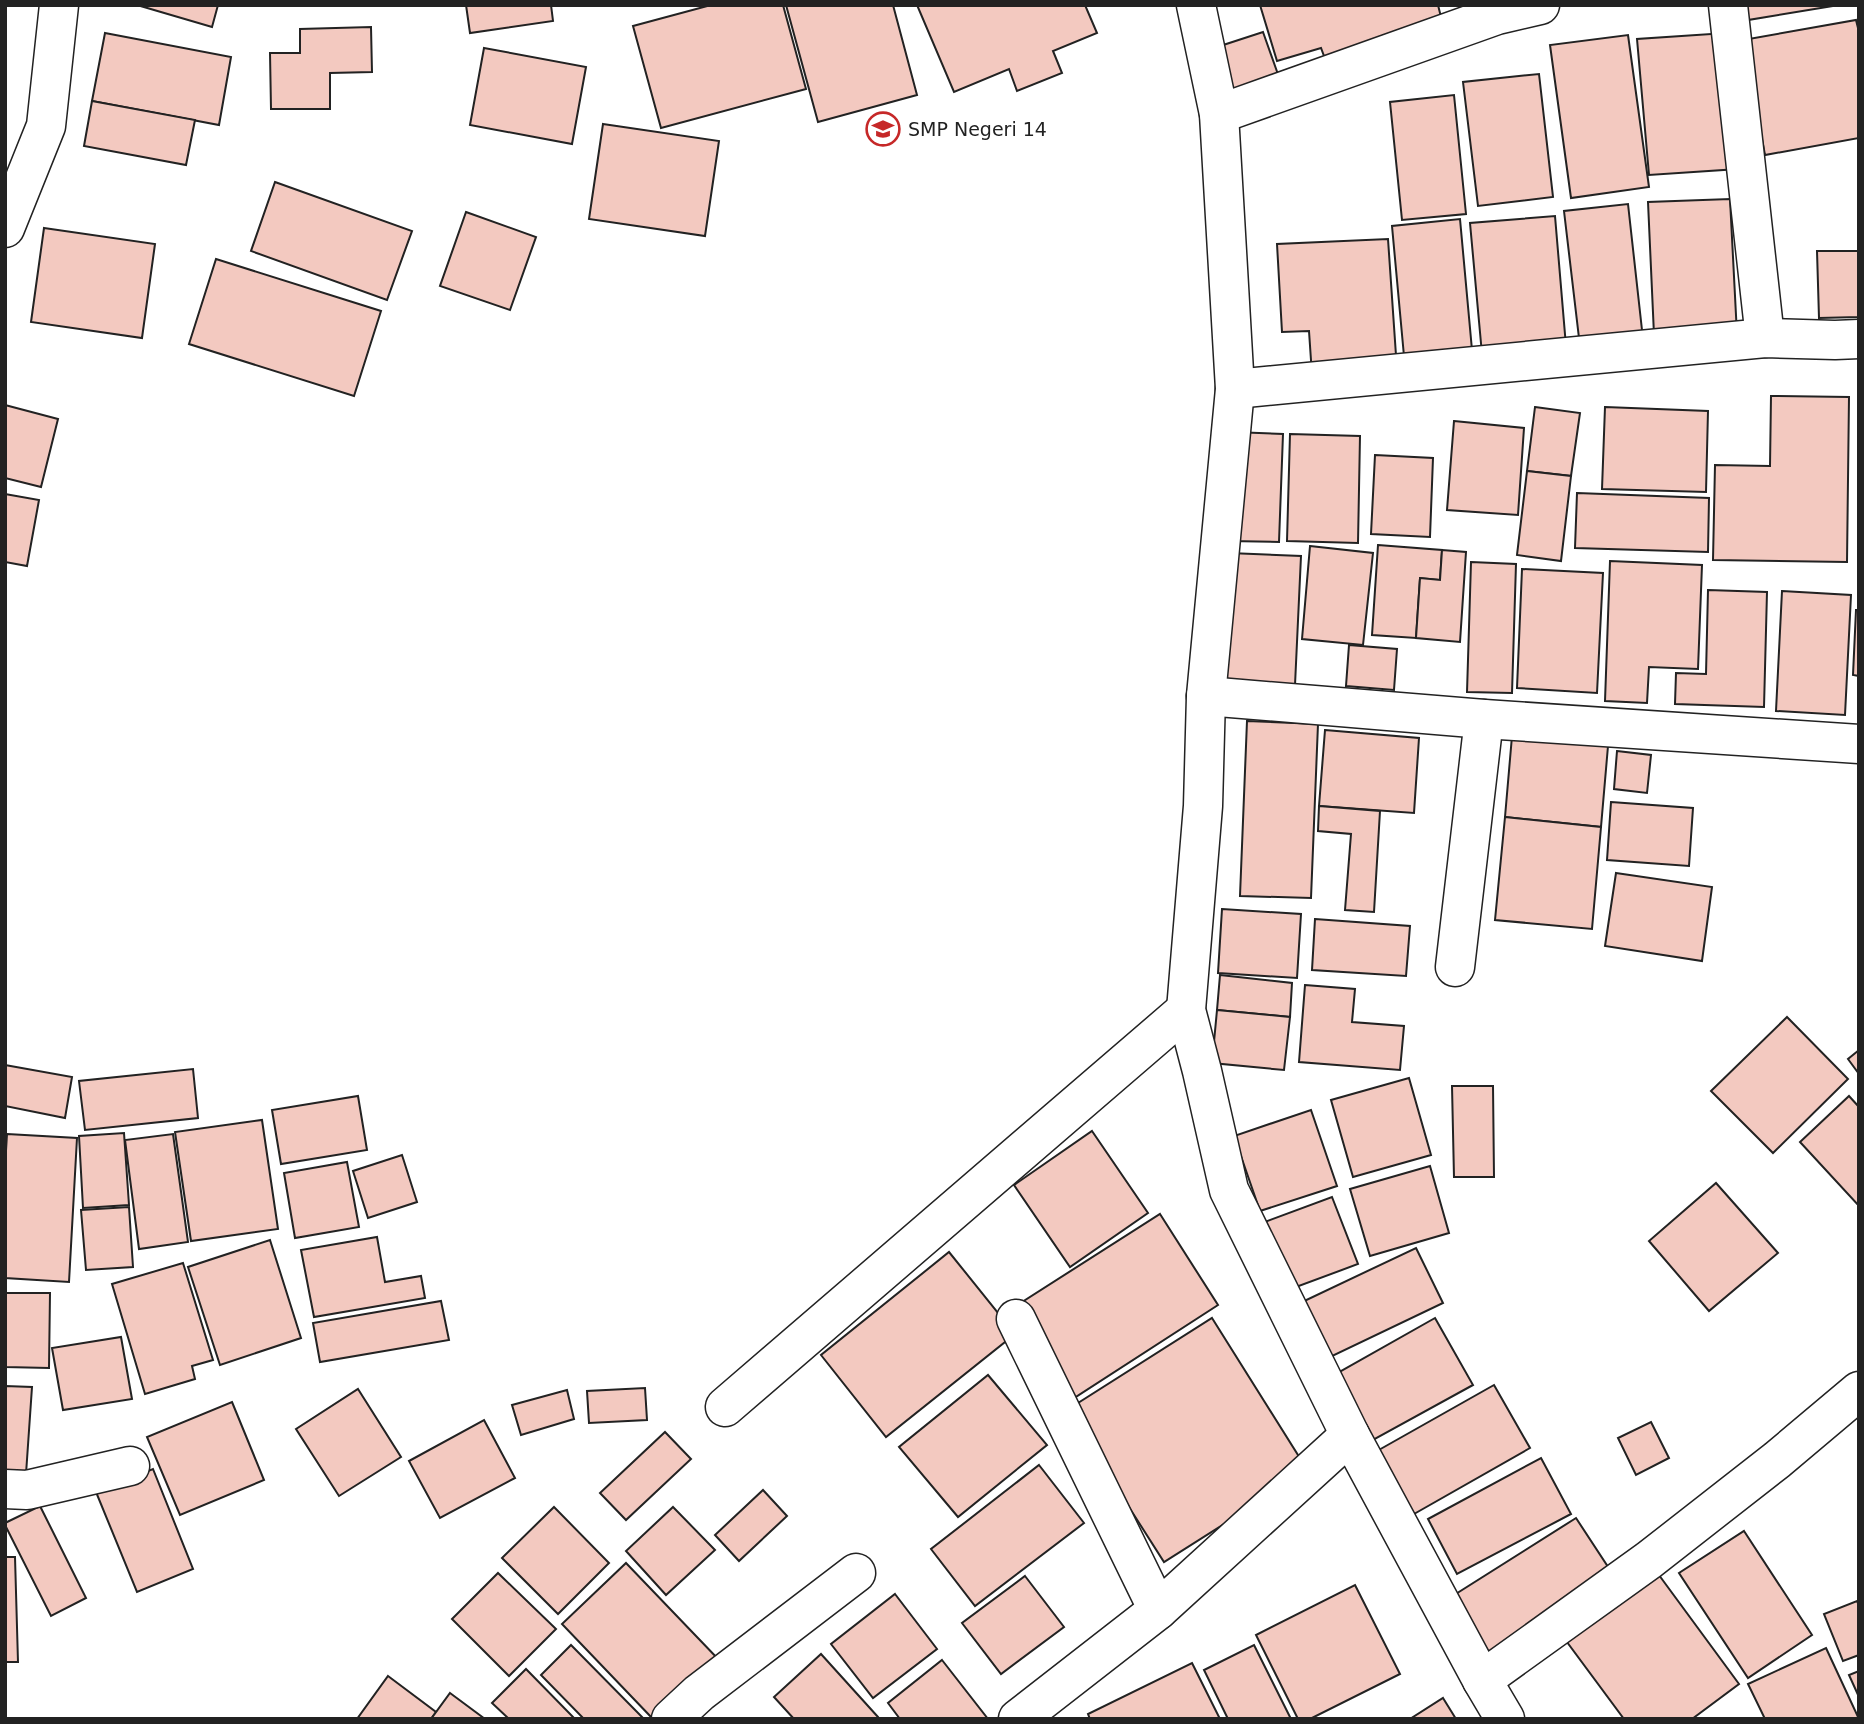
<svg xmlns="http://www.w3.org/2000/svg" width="1864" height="1724" viewBox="0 0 1864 1724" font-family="'DejaVu Sans',sans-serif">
	<rect width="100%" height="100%" fill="#fff"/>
	<g fill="#f3c9c0" stroke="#222" stroke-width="2">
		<path d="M137,5H218L212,27Z"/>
		<path d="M466,5H551L553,21L470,33Z"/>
		<path d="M711,5H783L806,89L661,128L633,26Z"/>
		<path d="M786,5H893L917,95L818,122Z"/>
		<path d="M917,5H1085L1097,33L1053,51L1062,73L1017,91L1009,69L954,92Z"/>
		<path d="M1260,5H1438L1444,29L1327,64L1321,48L1277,61Z"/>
		<path d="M1745,5H1839L1748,20Z"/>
		<path d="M1856,20L1859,32V138L1765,155L1743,40Z"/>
		<path d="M371,27L372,72L330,73V109H271L270,53H300V29Z"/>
		<path d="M1263,32L1280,80L1228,97L1211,49Z"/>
		<path d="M105,33L231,57L219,125L92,101Z"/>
		<path d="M1726,33L1738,169L1649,175L1637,39Z"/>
		<path d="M1628,35L1649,187L1571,198L1550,45Z"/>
		<path d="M484,48L586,67L572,144L470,125Z"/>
		<path d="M1539,74L1553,197L1478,206L1463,82Z"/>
		<path d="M1454,95L1466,214L1402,220L1390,102Z"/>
		<path d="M92,101L195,120L186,165L84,146Z"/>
		<path d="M603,124L719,141L705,236L589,219Z"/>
		<path d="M275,182L412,231L387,300L251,251Z"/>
		<path d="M1730,199L1738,354L1655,357L1648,202Z"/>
		<path d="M1628,204L1644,348L1581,355L1564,211Z"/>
		<path d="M466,212L536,237L510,310L440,286Z"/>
		<path d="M1555,216L1567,358L1483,365L1470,223Z"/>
		<path d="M1460,219L1473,361L1405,367L1392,226Z"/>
		<path d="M44,228L155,244L142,338L31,322Z"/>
		<path d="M1388,239L1397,370L1312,375L1309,331L1282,332L1277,244Z"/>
		<path d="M1817,251H1859V317L1819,318Z"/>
		<path d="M216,259L381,311L354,396L189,344Z"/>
		<path d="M1771,396L1849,397L1847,562L1713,560L1715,465L1770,466Z"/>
		<path d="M5,405L58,419L41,487L5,478Z"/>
		<path d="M1535,407L1580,413L1571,476L1527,471Z"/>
		<path d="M1605,407L1708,411L1706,492L1602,489Z"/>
		<path d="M1454,421L1524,428L1518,515L1447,510Z"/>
		<path d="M1233,432L1283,434L1279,542L1229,541Z"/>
		<path d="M1290,434L1360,436L1358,543L1287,541Z"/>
		<path d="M1375,455L1433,458L1430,537L1371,534Z"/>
		<path d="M1527,471L1571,476L1561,561L1517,555Z"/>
		<path d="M1577,493L1709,498L1708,552L1575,548Z"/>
		<path d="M5,494L39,500L27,566L5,562Z"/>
		<path d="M1378,545L1442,550L1440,580L1420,578L1416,638L1372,635Z"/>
		<path d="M1310,546L1373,553L1363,645L1302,639Z"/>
		<path d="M1442,550L1466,552L1460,642L1416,638L1420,578L1440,580Z"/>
		<path d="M1229,553L1301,556L1295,685L1223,682Z"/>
		<path d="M1610,561L1702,565L1698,669L1649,667L1647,703L1605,701Z"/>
		<path d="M1471,562L1516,564L1512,693L1467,692Z"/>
		<path d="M1522,569L1603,573L1597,693L1517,688Z"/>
		<path d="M1708,590L1767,592L1764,707L1675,704L1676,673L1706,674Z"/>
		<path d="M1782,591L1851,595L1845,715L1776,711Z"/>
		<path d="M1856,610H1859V676L1853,675Z"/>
		<path d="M1349,645L1397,649L1394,690L1346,686Z"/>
		<path d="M1247,721L1318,724L1311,898L1240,896Z"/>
		<path d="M1325,730L1419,738L1414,813L1319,806Z"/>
		<path d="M1512,736L1608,746L1601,827L1505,817Z"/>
		<path d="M1617,751L1651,755L1647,793L1614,789Z"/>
		<path d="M1611,802L1693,808L1689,866L1607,860Z"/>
		<path d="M1319,806L1380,811L1374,912L1345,910L1351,834L1318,831Z"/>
		<path d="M1505,817L1601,827L1592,929L1495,920Z"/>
		<path d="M1616,873L1712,887L1702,961L1605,946Z"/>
		<path d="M1222,909L1301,914L1297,978L1218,973Z"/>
		<path d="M1315,919L1410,926L1406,976L1312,970Z"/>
		<path d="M1220,975L1292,983L1290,1017L1217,1010Z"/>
		<path d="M1305,985L1355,989L1352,1022L1404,1026L1400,1070L1299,1062Z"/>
		<path d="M1217,1010L1290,1017L1284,1070L1212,1063Z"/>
		<path d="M1787,1017L1848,1079L1773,1153L1711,1091Z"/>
		<path d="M1859,1050V1074L1848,1059Z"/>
		<path d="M5,1065L72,1077L65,1118L5,1106Z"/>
		<path d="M193,1069L198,1118L85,1130L79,1081Z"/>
		<path d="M1409,1078L1431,1155L1353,1177L1331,1100Z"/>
		<path d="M1452,1086H1493L1494,1177H1454Z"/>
		<path d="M358,1096L367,1150L281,1164L272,1110Z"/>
		<path d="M1849,1096L1859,1107V1206L1800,1142Z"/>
		<path d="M1311,1110L1337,1186L1260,1211L1234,1136Z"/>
		<path d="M262,1120L278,1229L191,1241L175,1132Z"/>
		<path d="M1092,1131L1148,1213L1070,1267L1014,1185Z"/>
		<path d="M124,1133L129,1205L83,1208L79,1136Z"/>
		<path d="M7,1134L77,1138L69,1282L5,1278V1167Z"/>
		<path d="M173,1134L188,1242L139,1249L125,1140Z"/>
		<path d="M402,1155L417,1202L368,1218L353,1171Z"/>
		<path d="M347,1162L359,1227L295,1238L284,1173Z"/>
		<path d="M1430,1166L1449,1233L1370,1256L1350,1189Z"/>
		<path d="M1716,1183L1778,1253L1709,1311L1649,1241Z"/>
		<path d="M1332,1197L1358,1264L1288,1290L1262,1223Z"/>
		<path d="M129,1207L133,1267L86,1270L81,1210Z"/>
		<path d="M1160,1214L1218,1305L1071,1400L1011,1309Z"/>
		<path d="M377,1237L385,1282L421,1276L425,1298L314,1317L301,1250Z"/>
		<path d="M270,1240L301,1338L220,1365L188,1267Z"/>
		<path d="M1416,1248L1443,1303L1326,1359L1300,1303Z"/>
		<path d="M949,1252L1015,1334L886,1437L821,1355Z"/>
		<path d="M183,1263L213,1360L192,1366L195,1379L145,1394L112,1284Z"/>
		<path d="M5,1293H50L49,1368L5,1367Z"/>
		<path d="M441,1301L449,1340L320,1362L313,1323Z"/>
		<path d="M1212,1318L1308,1471L1164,1562L1067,1410Z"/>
		<path d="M1435,1318L1473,1385L1373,1440L1336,1374Z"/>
		<path d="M121,1337L132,1399L63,1410L52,1348Z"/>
		<path d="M988,1375L1047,1445L958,1517L899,1447Z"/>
		<path d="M1494,1385L1530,1448L1414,1514L1377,1451Z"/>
		<path d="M5,1386L32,1387L26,1474L5,1472Z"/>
		<path d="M645,1388L647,1420L589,1423L587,1391Z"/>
		<path d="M358,1389L401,1457L339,1496L296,1429Z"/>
		<path d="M567,1390L574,1419L521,1435L512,1405Z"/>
		<path d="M232,1402L264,1480L180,1515L147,1437Z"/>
		<path d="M484,1420L515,1478L440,1518L409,1461Z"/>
		<path d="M1651,1422L1669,1458L1636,1475L1618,1438Z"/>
		<path d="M665,1432L691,1459L626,1520L600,1493Z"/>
		<path d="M1541,1458L1571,1514L1457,1574L1428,1519Z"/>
		<path d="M1039,1465L1084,1523L975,1606L931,1549Z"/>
		<path d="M153,1469L193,1569L137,1592L96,1492Z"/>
		<path d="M763,1490L787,1516L739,1561L715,1535Z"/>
		<path d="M40,1506L86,1598L51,1616L5,1525V1523Z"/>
		<path d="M554,1507L609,1563L558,1614L502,1558Z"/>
		<path d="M673,1507L715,1550L666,1595L626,1551Z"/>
		<path d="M1576,1518L1614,1576L1489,1656L1451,1597Z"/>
		<path d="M1744,1531L1812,1635L1748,1678L1679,1573Z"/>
		<path d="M5,1557H15L18,1662H5Z"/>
		<path d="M626,1563L720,1661L653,1719L562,1624Z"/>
		<path d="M1656,1571L1739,1684L1692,1719H1624L1564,1638Z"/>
		<path d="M498,1573L556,1629L509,1676L452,1619Z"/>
		<path d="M1025,1576L1064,1627L1001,1674L962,1623Z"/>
		<path d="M1355,1585L1400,1674L1310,1719H1298L1256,1635Z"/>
		<path d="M895,1594L937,1649L873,1698L831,1644Z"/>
		<path d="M1857,1601L1859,1606V1655L1843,1661L1824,1614Z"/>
		<path d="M571,1645L644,1719H584L541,1675Z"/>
		<path d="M1254,1645L1291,1719H1228L1204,1670Z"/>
		<path d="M1826,1648L1859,1719H1765L1748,1684Z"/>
		<path d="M821,1654L878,1717L877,1719H794L774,1697Z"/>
		<path d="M942,1660L988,1719H900L888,1703Z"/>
		<path d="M1192,1663L1220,1719H1090L1088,1714Z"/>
		<path d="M526,1669L575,1719H509L492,1703Z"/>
		<path d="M1859,1671V1697L1849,1675Z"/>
		<path d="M388,1676L436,1712L431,1719H357Z"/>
		<path d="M450,1693L485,1719H431Z"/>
		<path d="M1443,1698L1456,1719H1410Z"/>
	</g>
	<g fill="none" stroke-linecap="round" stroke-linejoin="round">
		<defs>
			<g id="minor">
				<path d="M1196,5L1219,114L1235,389L1206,696L1203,806L1186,1010L1202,1071L1229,1190L1350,1435L1482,1680L1505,1719"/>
				<path d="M1728,5L1765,338"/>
				<path d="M1219,114L1497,15L1540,5"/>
				<path d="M5,228L46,126L59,5"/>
				<path d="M1235,389L1765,338L1835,340L1859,339"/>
				<path d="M1206,696L1484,719L1859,744"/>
				<path d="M1455,967L1484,719"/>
				<path d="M1016,1319L1158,1610"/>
				<path d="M725,1407L1186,1010"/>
				<path d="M5,1489L27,1490L130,1466"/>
				<path d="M1482,1680L1649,1560L1777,1460L1859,1391"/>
				<path d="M671,1719L699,1693L856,1573"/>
				<path d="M1018,1719L1158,1610L1350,1435"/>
			</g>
		</defs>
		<use href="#minor" stroke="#222" stroke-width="41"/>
		<use href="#minor" stroke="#fff" stroke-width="38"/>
	</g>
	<defs>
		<symbol id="school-ring" viewBox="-11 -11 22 22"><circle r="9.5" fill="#fff" stroke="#c62828" stroke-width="1.5"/><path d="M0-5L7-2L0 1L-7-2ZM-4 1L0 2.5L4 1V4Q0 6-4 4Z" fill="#c62828"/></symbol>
	</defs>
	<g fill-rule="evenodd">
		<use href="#school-ring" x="864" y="110" width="38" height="38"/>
	</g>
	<g text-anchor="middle" stroke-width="5" stroke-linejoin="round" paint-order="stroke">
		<g font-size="19" fill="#222" stroke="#fff" text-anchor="start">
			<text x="908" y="136">SMP Negeri 14</text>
		</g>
	</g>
	<rect width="1864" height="1724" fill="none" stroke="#222222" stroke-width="14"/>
</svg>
